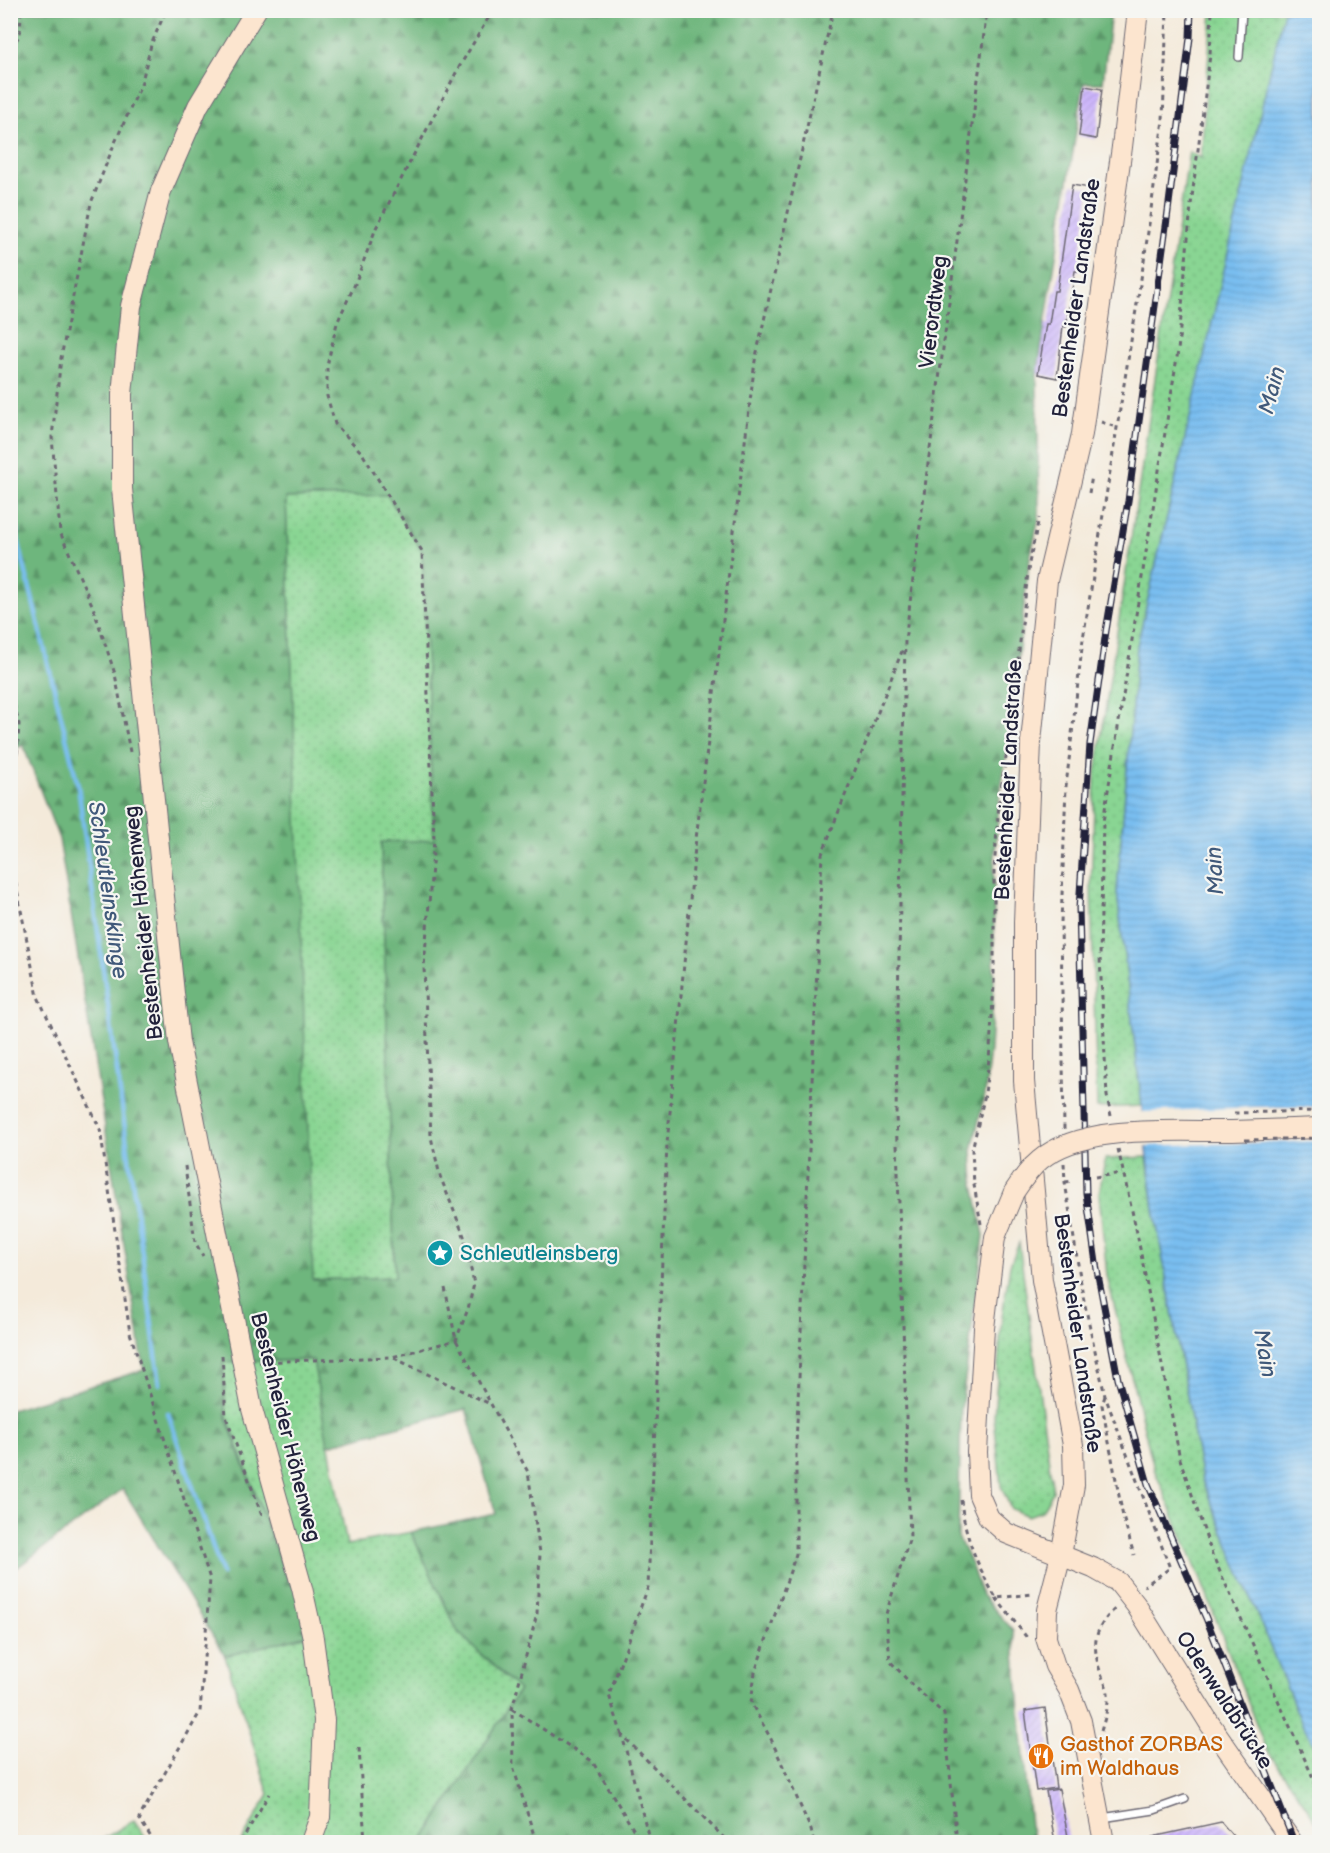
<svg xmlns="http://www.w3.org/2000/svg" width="1330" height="1853" viewBox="0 0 1330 1853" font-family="'Balsamiq Sans',sans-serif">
	<defs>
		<pattern id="grass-dots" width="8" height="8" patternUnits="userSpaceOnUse" patternTransform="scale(1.5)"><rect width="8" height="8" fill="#89d593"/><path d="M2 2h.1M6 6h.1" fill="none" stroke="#76b780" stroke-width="1.8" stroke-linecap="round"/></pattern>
		<pattern id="forest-firs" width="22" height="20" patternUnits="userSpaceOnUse" patternTransform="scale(1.5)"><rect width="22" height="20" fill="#6eb67d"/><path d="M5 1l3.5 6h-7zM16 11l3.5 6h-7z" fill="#5a9468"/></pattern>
		<pattern id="water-rules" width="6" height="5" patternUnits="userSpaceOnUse" patternTransform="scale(1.5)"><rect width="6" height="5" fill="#79bef0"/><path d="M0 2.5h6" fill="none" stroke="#68a3cf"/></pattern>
		<pattern id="building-hatch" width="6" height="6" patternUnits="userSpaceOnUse" patternTransform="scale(1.5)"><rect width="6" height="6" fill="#c9b0fc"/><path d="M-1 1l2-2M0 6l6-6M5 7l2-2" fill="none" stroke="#ac97d9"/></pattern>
	</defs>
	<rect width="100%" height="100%" fill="#f6f6f2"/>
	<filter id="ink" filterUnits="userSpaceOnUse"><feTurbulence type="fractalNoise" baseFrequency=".0167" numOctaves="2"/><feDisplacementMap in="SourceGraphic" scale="12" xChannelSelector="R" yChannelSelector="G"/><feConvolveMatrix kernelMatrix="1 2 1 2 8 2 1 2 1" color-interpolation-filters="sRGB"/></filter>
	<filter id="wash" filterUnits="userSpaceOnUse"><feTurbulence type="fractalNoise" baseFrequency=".008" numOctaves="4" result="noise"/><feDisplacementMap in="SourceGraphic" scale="24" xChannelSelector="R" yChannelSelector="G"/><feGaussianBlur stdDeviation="1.35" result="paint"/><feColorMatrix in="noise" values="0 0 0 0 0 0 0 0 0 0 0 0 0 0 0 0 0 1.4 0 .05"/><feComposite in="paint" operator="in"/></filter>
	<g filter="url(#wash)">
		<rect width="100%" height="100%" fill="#f4eada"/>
		<g fill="url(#grass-dots)" stroke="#567c67" stroke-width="1.5">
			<path d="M1212,11H1285L1137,646L1117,892L1142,1106L1097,1108L1091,887L1095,779L1189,152L1201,158Z"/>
			<path d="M387,495L422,551L434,840L381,843L395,1277L312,1280L286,498Z"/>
			<path d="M1147,1157L1154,1209L1202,1480L1302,1724L1319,1753V1825L1265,1747L1201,1580L1154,1469L1107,1276L1099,1194L1105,1159Z"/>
			<path d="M1019,1243L1053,1492L1042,1511L1028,1516L1011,1509L1001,1486L994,1417L1002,1316L1010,1265Z"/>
			<path d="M313,1360L347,1545L411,1532L458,1632L519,1690L431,1828L420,1842H241L269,1794L225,1656L312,1634L288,1582L226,1413L223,1362Z"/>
			<path d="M134,1820L148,1842H98Z"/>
		</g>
		<path fill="url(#forest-firs)" stroke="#486c5c" stroke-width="1.5" fill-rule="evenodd" d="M11,11H1111L1103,83H1084L1037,374L1039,518L1029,563L1009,738L999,802L994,871V984L990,1049L985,1094L972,1150L974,1185L984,1235L961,1410L958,1537L971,1564L981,1594L1013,1630L1030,1826L1035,1842H420L431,1828L519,1690L458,1632L411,1532L496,1514L466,1409L328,1445L313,1360L223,1362L226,1417L288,1582L302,1588L312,1634L225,1656L123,1489L11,1572V1410L144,1370L59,839L23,745L11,751ZM387,495L422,551L434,840L381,842L395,1277L313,1280L286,498Z"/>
		<path fill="url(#water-rules)" stroke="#4e7096" stroke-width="1.5" d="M1284,11H1319V1753L1302,1724L1202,1480L1154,1209L1117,892L1137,646Z"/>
		<path fill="#f4eada" d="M1254,1107H1319V1141L1143,1146L1139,1112Z"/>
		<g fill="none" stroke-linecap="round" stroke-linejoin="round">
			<g stroke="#79bef0" stroke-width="4.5">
				<path d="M10,404L17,536L78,786L160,1384"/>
				<path d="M168,1413L222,1574"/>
			</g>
		</g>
		<g id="blocks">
			<g fill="url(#building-hatch)">
				<path d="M1085,86L1102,89L1096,139L1079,136Z"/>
				<path d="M1072,185L1090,188L1078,271H1075L1066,327L1063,326L1057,378L1038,374L1046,324H1049L1054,291H1057Z"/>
				<path d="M1045,1708L1056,1788L1036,1791L1025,1711Z"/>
				<path d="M1059,1789L1069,1842H1055L1046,1791Z"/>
				<path d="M1221,1822L1238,1842H1153L1152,1837Z"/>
			</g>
		</g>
	</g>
	<g filter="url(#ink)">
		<use href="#blocks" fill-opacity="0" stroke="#6c6873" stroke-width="1.5"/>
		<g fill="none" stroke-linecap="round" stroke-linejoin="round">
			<defs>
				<g id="lane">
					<path d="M1239,57L1242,10"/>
					<path d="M1102,1818L1154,1810L1185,1799"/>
				</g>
				<g id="secondary">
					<path d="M256,10L198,106L161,191L131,306L122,394V489L179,1042L252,1409L302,1588L313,1638L324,1720L320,1817L311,1842"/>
					<path d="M1232,1131L1320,1128"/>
					<path d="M1014,1192L995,1237L984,1328L977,1452L979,1495L989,1518L1006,1533L1093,1568L1118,1582"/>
					<path d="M1210,1724L1292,1842"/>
					<path d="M1104,1842L1081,1721L1069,1690L1055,1666L1046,1638L1047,1610L1061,1555L1074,1485L1073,1445L1042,1280L1024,1081V922L1031,742L1047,581L1082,434L1122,147L1138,10"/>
				</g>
			</defs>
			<use href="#lane" stroke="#6c6873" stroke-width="10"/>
			<use href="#secondary" stroke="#6c6873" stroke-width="22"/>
			<g stroke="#6c6873" stroke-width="3" stroke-dasharray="4.5 4.5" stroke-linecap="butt">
				<path d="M10,48L20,35L21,10"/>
				<path d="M1101,422L1116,427"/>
				<path d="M1089,493L1092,476"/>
				<path d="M10,687L19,724L11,859L38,997L100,1129L130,1333L210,1579L200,1712L139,1818L154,1842"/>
				<path d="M130,752L115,674L93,607L60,532L52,437L61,358L91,203L113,147L141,85L151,45L166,10"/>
				<path d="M1111,1116L1107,1096L1100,958L1103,822L1178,351L1191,205L1210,55L1212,10"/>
				<path d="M1064,1129L1061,923L1066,786L1083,639L1145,254L1163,120L1167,10"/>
				<path d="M1118,1149L1137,1233L1180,1459L1212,1554L1320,1793"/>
				<path d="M1064,1163L1065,1182L1083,1296L1105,1396L1170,1568L1144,1586"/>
				<path d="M185,1166L195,1242L203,1256"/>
				<path d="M1095,1177L1122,1173"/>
				<path d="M1065,1182L1073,1181"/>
				<path d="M981,1224L974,1185L972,1150L985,1094L990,1049L994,984V871L999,802L1009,738L1029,563L1039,518"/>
				<path d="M445,1288L456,1340L528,1472L540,1553L537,1614L512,1709L513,1766L536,1842"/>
				<path d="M222,1355L226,1417L262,1516"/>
				<path d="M394,1358L488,1403"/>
				<path d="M259,1362L392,1357L456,1340L468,1309L474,1284L464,1236L440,1176L431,1137L424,967L434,840L422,551L362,453L335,424L327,396V366L337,323L355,284L376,228L458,69L493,10"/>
				<path d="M1105,1396L1102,1405L1123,1517L1134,1555"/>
				<path d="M961,1500C965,1538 977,1565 996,1598L1033,1594"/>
				<path d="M996,1598L1028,1639"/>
				<path d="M512,1709L592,1761L641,1842"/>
				<path d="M1101,1731C1105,1718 1109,1706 1108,1693C1107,1686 1102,1678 1100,1671C1091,1642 1095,1627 1117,1607"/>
				<path d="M622,1735L609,1695L648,1587L667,1144L695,847L755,361L833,10"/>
				<path d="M359,1748L365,1842"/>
				<path d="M241,1842L269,1794"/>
				<path d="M650,1842L622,1735L728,1842"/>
				<path d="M814,1842L811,1830L771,1739L751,1703L755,1672L796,1554V1446L822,854L904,646"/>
				<path d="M957,1842L944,1714L912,1685L890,1661L886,1614L910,1537L896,1113L905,641L987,10"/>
			</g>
			<use href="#lane" stroke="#fff" stroke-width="7"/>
			<use href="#secondary" stroke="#fce5cf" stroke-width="20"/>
			<defs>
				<path id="rail" d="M1191,10L1190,38L1167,219L1128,501L1106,631L1090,744L1079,908L1086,1193L1097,1270L1118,1379L1148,1484L1206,1618L1294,1842"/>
			</defs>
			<use href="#rail" stroke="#22223b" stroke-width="7"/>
			<use href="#rail" stroke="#f6f6f2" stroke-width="4.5" stroke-dasharray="14" stroke-linecap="butt"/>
			<defs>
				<g id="secondary-bridge">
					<path d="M1014,1192C1022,1180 1029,1169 1040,1160C1083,1123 1177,1132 1232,1131"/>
					<path d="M1118,1582L1136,1605L1210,1724"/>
				</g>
			</defs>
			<use href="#secondary-bridge" stroke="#6c6873" stroke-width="22" stroke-linecap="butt"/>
			<g stroke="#6c6873" stroke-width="3" stroke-dasharray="4.5 4.5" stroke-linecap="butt">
				<path d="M1234,1113L1320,1111"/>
				<path d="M1245,1140L1320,1138"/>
			</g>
			<use href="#secondary-bridge" stroke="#fce5cf" stroke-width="20"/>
		</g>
	</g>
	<defs>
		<symbol id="sight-disc" viewBox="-11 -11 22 22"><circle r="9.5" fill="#0f9aa8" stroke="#f6f6f2"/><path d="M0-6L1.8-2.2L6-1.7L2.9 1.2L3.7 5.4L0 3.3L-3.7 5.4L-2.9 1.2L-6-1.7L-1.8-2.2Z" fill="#fff"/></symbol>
		<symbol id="restaurant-disc" viewBox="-11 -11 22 22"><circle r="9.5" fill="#e8710a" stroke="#f6f6f2"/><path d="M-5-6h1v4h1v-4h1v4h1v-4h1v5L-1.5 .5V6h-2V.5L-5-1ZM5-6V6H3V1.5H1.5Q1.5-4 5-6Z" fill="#fff"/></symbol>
	</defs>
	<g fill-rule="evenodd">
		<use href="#sight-disc" x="425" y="1238" width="30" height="30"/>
		<use href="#restaurant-disc" x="1026" y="1741" width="30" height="30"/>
	</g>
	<g text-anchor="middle" stroke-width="4.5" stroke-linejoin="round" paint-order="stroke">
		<g font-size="21" fill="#22223b" stroke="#f6f6f2">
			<text transform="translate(1076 298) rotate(-82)" y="7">Bestenheider Landstraße</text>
			<text transform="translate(933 312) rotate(-83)" y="7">Vierordtweg</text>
			<text transform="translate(1008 780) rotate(-87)" y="7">Bestenheider Landstraße</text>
			<text transform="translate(143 923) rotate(-96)" y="7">Bestenheider Höhenweg</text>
			<text transform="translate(1078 1333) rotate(82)" y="7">Bestenheider Landstraße</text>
			<text transform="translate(286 1427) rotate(76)" y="7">Bestenheider Höhenweg</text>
			<text transform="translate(1225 1700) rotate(57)" y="7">Odenwaldbrücke</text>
		</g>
		<g font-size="21" fill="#0d838f" stroke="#f6f6f2" text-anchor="start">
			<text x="460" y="1260">Schleutleinsberg</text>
		</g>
		<g font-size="21" fill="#c56008" stroke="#f6f6f2" text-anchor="start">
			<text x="1060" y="1751">Gasthof ZORBAS<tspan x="1060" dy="24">im Waldhaus</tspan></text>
		</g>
		<g font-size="22" font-style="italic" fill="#40597a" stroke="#f6f6f2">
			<text transform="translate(1271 390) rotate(-75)" y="8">Main</text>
			<text transform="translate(1214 871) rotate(-93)" y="8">Main</text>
			<text transform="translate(109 890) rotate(82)" y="8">Schleutleinsklinge</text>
			<text transform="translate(1266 1353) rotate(80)" y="8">Main</text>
		</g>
	</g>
	<rect width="1330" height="1853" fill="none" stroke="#f6f6f2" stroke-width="36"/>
</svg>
